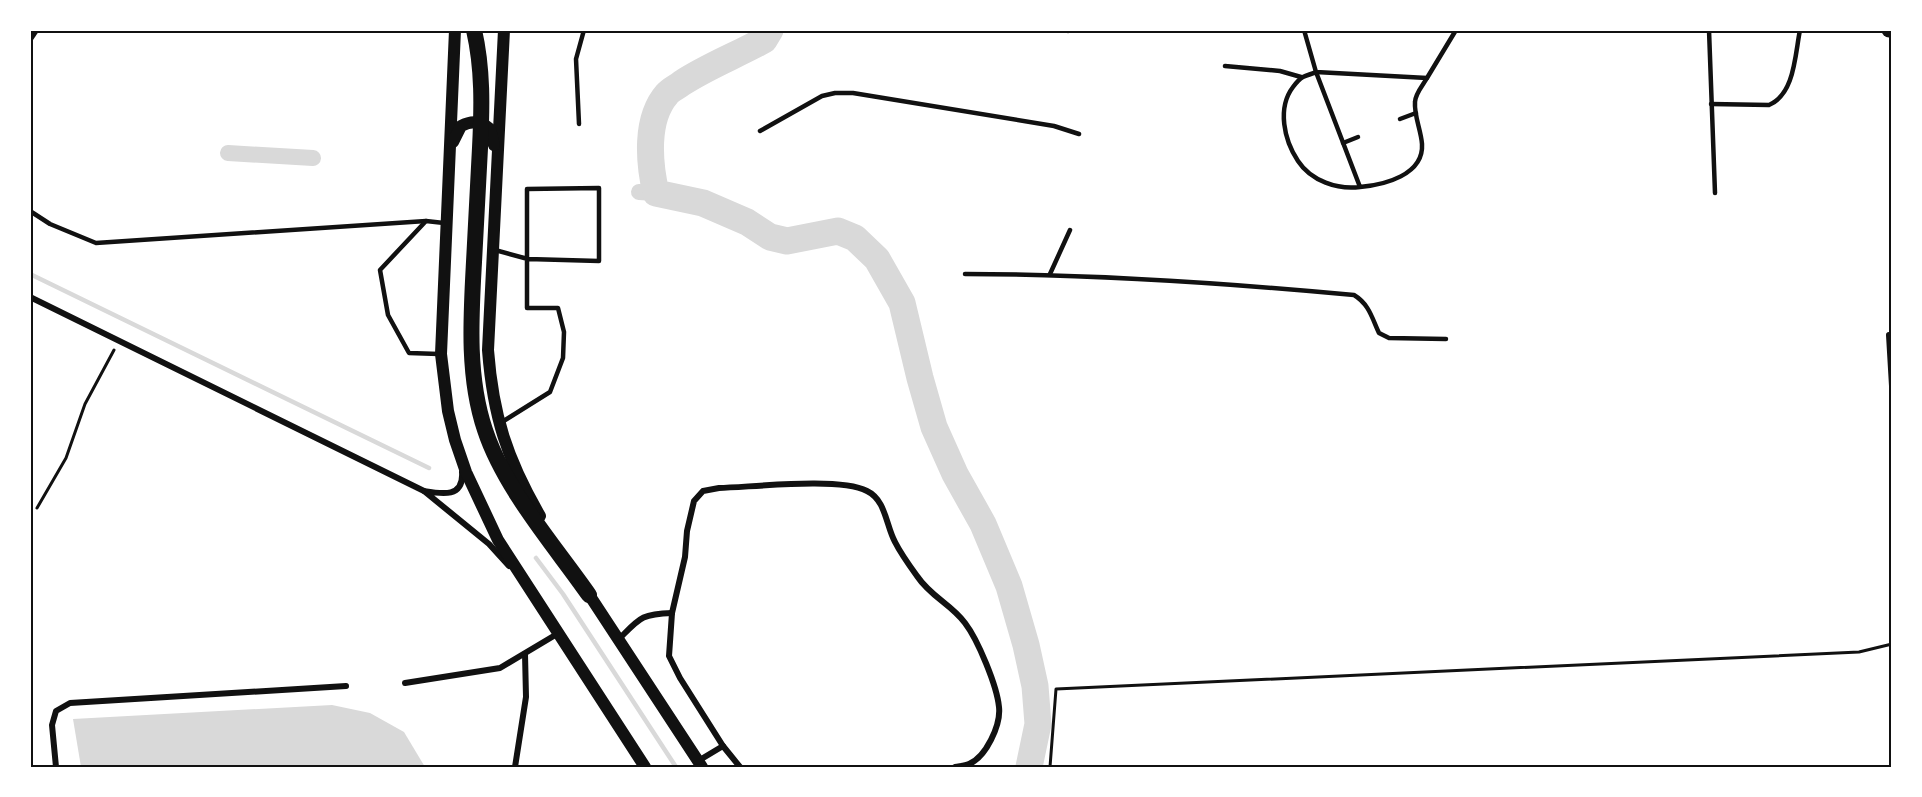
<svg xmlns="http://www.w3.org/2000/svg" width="1922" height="797" viewBox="0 0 1922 797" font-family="Helvetica,sans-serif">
  <rect width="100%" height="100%" fill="#fff"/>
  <polygon fill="#d9d9d9" points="332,705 370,713 404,732 425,767 81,767 73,719"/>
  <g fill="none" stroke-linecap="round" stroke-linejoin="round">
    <g stroke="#d9d9d9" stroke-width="4.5">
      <polyline points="30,274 429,468"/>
      <polyline points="536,558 563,594 676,767"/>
    </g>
    <g stroke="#d9d9d9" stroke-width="16">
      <polyline points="228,153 313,158"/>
      <polyline points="639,192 656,193"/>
    </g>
    <path stroke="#d9d9d9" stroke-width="27" d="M770 30 764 40C737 55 708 66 682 83 677 87 670 90 667 94 645 119 649 163 656 193L703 203 747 222 770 237 787 241 838 231 855 238 877 259 902 303 920 378 934 427 955 474 983 524 1009 586 1026 645 1035 686 1038 724 1029 767"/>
    <g stroke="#111" stroke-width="3">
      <polyline points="37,508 66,458 85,404 114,350"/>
      <polyline points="1050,767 1056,689 1859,652 1892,644"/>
    </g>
    <g stroke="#111" stroke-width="4.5">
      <polyline points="1068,30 1068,31"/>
      <polyline points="1304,30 1316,72 1427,78 1456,30"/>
      <polyline points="1709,30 1715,193"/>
      <polyline points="1225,66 1280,71 1301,77"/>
      <path d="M1711 104 1769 105C1795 94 1795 54 1800 30"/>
      <polyline points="1400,119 1416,113"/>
      <polyline points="579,124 576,59 584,30"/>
      <polyline points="760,131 822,96 835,93 853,93 1054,126 1079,134"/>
      <polyline points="1343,143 1358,137"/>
      <path d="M1360 187C1338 190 1311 181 1298 161 1284 140 1277 108 1293 87 1296 83 1299 79 1303 77 1307 75 1312 74 1316 72L1360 187C1384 185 1424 175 1422 144 1421 130 1414 116 1415 102 1415 94 1423 85 1427 78"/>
      <polyline points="30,211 50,224 96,243 426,221"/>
      <polyline points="495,250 528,259 599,261 599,188 527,189 527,308 558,308 564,332 563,358 550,392 502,422"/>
      <path d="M965 274C1095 274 1225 283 1354 295 1369 304 1372 318 1379 333L1389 338 1446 339"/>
      <polyline points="1050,274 1070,230"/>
      <polyline points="439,354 409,353 388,315 380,270 426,221 444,223"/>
    </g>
    <g stroke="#111" stroke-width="6">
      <polyline points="30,39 36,30"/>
      <polyline points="30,297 424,491"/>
      <polyline points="1889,335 1892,386"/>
      <path d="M462 472C464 498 442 494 424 491L489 544 509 566"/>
      <path d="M619 639C640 618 641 614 672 613"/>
      <polyline points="405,683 500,668 557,634"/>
      <path d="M723 746 680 678 669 656 672 613 685 557 687 531 694 501 703 491 719 488C754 487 839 477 867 491 886 500 886 526 895 542 901 554 909 565 917 576 931 597 951 604 965 623 978 640 997 686 999 707 1001 725 986 757 969 764 965 766 960 766 955 767"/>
      <polyline points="698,761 723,746 740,767"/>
      <polyline points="56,767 52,725 56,711 70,703 346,686"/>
      <polyline points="515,767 526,697 525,654"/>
    </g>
    <g stroke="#111" stroke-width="12">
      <polyline points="455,30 441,354 448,411 455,440 466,472 498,540 645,767"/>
      <path d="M504 30 488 350C493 416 507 459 540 516"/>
      <path d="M453 142 461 126C472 120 481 121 490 129L494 145"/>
      <polyline points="586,590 702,767"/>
    </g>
    <polyline stroke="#111" stroke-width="15" points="1889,30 1892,30"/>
    <path stroke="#111" stroke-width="16" d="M474 30C483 69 482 108 480 148 478 186 476 224 474 262 471 317 467 377 485 430 504 488 554 545 589 595"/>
  </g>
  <rect width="1922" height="797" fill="none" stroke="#ffffff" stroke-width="63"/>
  <rect x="32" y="32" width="1858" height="734" fill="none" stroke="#111" stroke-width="2"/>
</svg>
